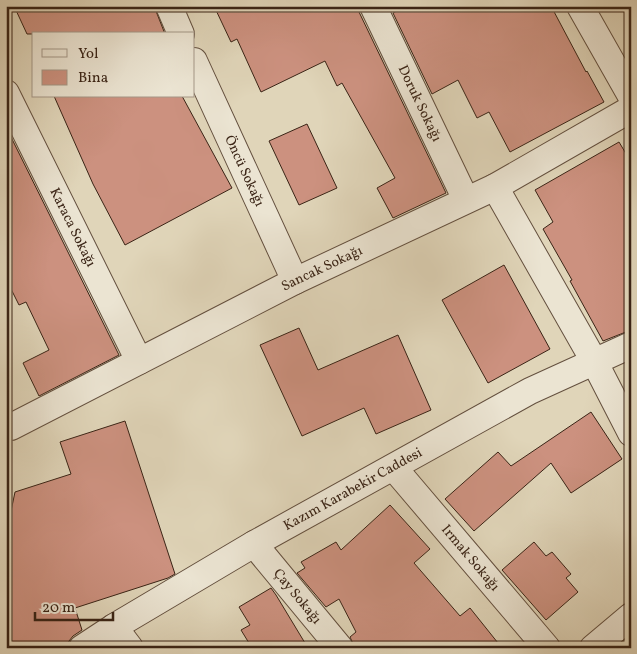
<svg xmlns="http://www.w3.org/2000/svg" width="637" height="654" viewBox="0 0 637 654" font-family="Vollkorn,serif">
  <rect width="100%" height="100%" fill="#e0d5b9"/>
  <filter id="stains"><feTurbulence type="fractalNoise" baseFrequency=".004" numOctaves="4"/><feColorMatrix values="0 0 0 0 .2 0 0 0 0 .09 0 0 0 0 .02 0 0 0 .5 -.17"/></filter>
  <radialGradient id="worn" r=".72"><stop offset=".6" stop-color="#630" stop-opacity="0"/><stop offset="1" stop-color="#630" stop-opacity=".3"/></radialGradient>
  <g fill="#cc917f" stroke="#3a2416">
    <polygon points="14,6 154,6 165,34 27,34"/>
    <polygon points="214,6 358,6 359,12 446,193 393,218 377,188 395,178 342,83 337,86 325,61 261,92 237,39 231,42"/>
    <polygon points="406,6 551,6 586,72 587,71 604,102 510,152 489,112 477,118 458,80 432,94 393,13"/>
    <polygon points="54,96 182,96 232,188 125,245 93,184"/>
    <polygon points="307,124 337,188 299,205 269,141"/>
    <polygon points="6,127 119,355 39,396 23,363 49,350 26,302 19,305 6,279"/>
    <polygon points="619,142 631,162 631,330 603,341 570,281 572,280 543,229 553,222 535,190"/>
    <polygon points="504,265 550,349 488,383 442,300"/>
    <polygon points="299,328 318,370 398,335 431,410 376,434 364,408 302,436 260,345"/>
    <polygon points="591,412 622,459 571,493 551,463 474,531 445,499 498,452 511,466"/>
    <polygon points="125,421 175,574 168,578 75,608 82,630 73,636 69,641 68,646 64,648 6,648 6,535 15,492 71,474 60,442"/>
    <polygon points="390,505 430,549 414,563 460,616 470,608 502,648 355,648 350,637 356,632 339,599 326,607 297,573 305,568 301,562 336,542 341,550"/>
    <polygon points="534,542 546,556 552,552 571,574 566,578 578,592 546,620 502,570"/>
    <polygon points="271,588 276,595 308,648 252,648 241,630 250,625 239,607"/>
  </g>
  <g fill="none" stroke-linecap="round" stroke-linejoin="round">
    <g stroke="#64503f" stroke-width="28">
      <g id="street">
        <polyline points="169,6 181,34"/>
        <path id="s1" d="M373 6 466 200"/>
        <polyline points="580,6 631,96"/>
        <path id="s2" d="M194 61 295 281"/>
        <path id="s3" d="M6 93 139 361"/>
        <polyline points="495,187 594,361 631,433"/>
        <path id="s4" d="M11 427 295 281 495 187 631 109"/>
        <path id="s5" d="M394 468 547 648"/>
        <path id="s6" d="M254 544 340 648"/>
        <polyline points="114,627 130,648"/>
        <path id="s7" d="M82 648 114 627 254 544 530 391 631 345"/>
        <polyline points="593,648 631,616"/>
      </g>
    </g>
    <use href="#street" stroke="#ebe4d2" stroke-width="26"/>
  </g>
  <g text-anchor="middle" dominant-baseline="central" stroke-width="4.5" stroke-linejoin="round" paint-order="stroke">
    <g font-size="14" fill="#3a2416" stroke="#ebe4d2">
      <text stroke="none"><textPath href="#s1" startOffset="108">Doruk Sokağı</textPath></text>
      <text stroke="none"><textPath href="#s2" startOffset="121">Öncü Sokağı</textPath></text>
      <text stroke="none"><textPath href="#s3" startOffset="150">Karaca Sokağı</textPath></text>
      <text stroke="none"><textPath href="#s4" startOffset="349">Sancak Sokağı</textPath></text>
      <text stroke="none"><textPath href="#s7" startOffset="314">Kazım Karabekir Caddesi</textPath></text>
      <text stroke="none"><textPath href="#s5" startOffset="118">Irmak Sokağı</textPath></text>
      <text stroke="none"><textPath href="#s6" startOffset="68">Çay Sokağı</textPath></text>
    </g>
  </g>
  <rect width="637" height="654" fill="none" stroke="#e0d5b9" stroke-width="25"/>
  <rect x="8" y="8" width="622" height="639" fill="none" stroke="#3a2416" stroke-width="2.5"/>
  <rect x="12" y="12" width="612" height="629" fill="none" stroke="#3a2416"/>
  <rect x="32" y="32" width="162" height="65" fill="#ebe4d2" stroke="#a49787"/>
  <rect x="42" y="49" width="25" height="8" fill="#ebe4d2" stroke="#a49787"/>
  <text x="78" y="58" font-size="15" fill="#3a2416">Yol</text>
  <rect x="42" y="70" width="25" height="15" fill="#cc917f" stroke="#a49787"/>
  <text x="78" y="82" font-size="15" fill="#3a2416">Bina</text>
  <path d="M35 612v8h78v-8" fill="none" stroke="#3a2416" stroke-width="2.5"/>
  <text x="42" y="612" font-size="15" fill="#3a2416" stroke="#ebe4d2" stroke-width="4" paint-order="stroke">20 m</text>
  <rect width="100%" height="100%" filter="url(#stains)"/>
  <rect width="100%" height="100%" fill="url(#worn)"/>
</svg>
